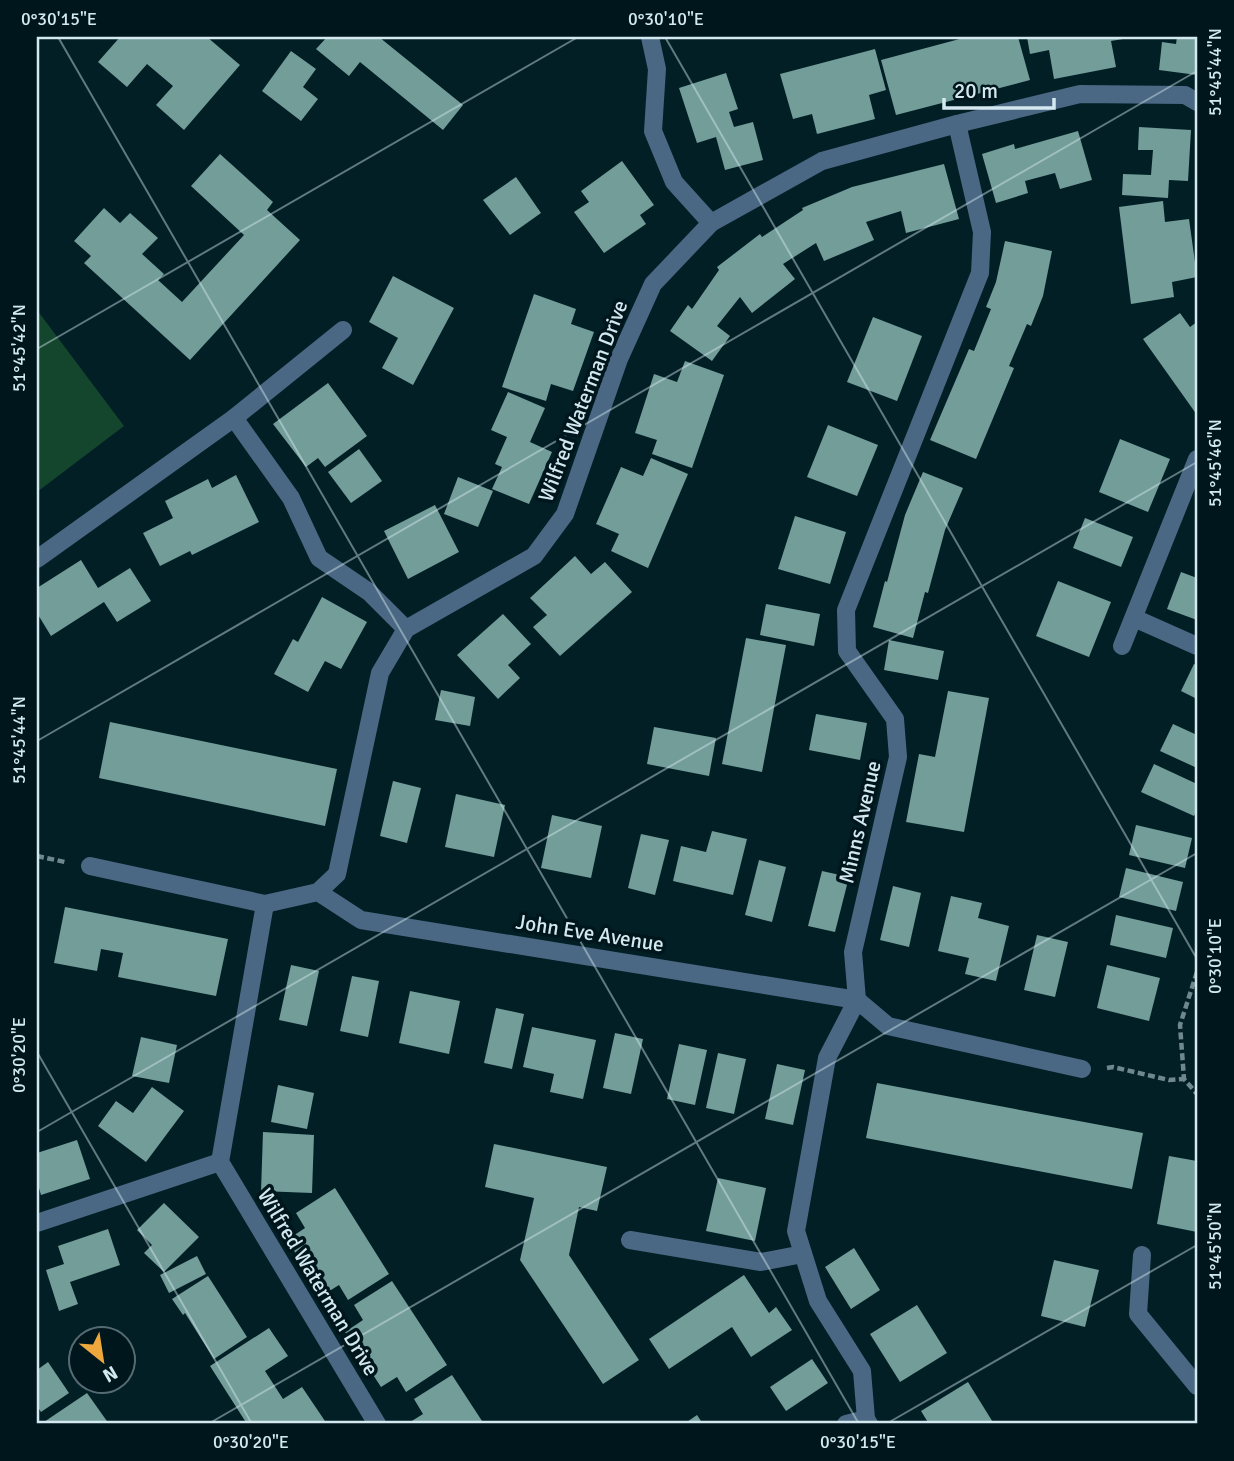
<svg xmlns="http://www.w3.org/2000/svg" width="1234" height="1461" viewBox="0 0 1234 1461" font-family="Signika,sans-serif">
  <rect width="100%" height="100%" fill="#021f26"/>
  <polygon fill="#14462e" points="37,310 124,426 37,492"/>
  <g fill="#739d99">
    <polygon points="120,37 207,37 240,65 184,130 156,105 173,86 147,64 127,87 98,62"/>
    <polygon points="327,37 379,37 463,105 443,130 360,62 349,76 316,49"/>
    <polygon points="967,37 1018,37 1030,80 896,115 881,60"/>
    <polygon points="1027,37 1129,37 1129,38 1111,41 1116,67 1054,79 1049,50 1030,54"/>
    <polygon points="1177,37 1197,37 1197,75 1159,70 1162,42 1176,44"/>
    <polygon points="875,49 886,90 869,95 875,119 817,134 812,114 793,119 780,74"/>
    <polygon points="291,51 316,69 303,87 318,99 301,121 262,91"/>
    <polygon points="726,73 738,109 729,112 734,127 753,122 763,160 725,170 716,137 697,143 679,88"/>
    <polygon points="1139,127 1191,130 1188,181 1169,180 1168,198 1122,195 1123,174 1151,175 1153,150 1138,150"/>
    <polygon points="1078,131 1092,180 1060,189 1055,173 1025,181 1028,193 996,203 982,154 1014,144 1015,149"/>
    <polygon points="220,154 273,202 267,210 300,240 190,360 84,263 91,256 74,241 104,208 120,223 130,213 158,238 142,254 164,274 158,280 182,302 244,235 191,186"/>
    <polygon points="622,161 654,205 640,215 646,224 604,253 574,212 589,202 581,191"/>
    <polygon points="944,164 959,219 906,233 901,211 866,222 874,240 824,261 816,243 783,264 795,279 752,313 740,297 717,326 730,336 712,361 670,331 688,305 692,309 719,270 717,267 760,234 762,237 803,210 802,208 852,187"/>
    <polygon points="516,177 541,213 510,235 483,200"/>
    <polygon points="1163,201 1165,222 1189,219 1197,277 1172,282 1174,297 1131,304 1119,207"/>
    <polygon points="1005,241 1052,251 1043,296 1031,326 1027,324 1009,366 1014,368 976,459 930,440 969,349 974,351 991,309 986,307 996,282"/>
    <polygon points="393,276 454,308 413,385 382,368 398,338 369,322"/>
    <polygon points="534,294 576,309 571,324 594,332 573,391 551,384 546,401 502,387"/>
    <polygon points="1180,313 1190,327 1197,322 1197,415 1143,339"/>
    <polygon points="873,317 922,336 897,401 847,382"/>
    <polygon points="685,361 724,375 692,468 652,454 657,440 635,433 654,374 677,382"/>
    <polygon points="328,383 367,436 325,467 318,458 306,467 273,424"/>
    <polygon points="508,392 545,408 530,442 552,452 529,504 492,489 502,467 495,464 507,437 491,430"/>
    <polygon points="828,425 878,445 857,496 807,477"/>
    <polygon points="1120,439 1170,459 1148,512 1099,492"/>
    <polygon points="359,449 382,481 351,503 328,472"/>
    <polygon points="651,458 688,474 648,568 611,551 619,534 596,524 621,467 643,476"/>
    <polygon points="923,472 963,488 945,530 928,593 925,592 913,638 873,627 885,581 887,582 905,515"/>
    <polygon points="236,475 259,522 192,555 190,551 160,566 143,533 173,518 165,501 208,479 212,488"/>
    <polygon points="458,477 493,491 478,527 444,514"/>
    <polygon points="435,505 459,552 408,579 384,531"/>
    <polygon points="795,516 846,532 830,584 778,569"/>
    <polygon points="1085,518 1133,537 1121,567 1073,548"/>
    <polygon points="575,556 591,574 605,562 632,592 560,656 533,627 547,615 530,598"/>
    <polygon points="81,560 98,588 130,568 151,601 117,622 104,602 51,636 37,613 37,588"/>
    <polygon points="1181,572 1197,578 1197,620 1167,609"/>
    <polygon points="1058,581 1111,602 1089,657 1036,636"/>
    <polygon points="322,597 367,622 341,669 325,661 308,692 274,674 293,639 298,642"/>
    <polygon points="766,604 820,614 814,646 760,635"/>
    <polygon points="503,614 531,644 508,665 520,678 498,699 457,655"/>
    <polygon points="746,638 786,645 762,772 722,764"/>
    <polygon points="889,640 944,651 938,680 884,670"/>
    <polygon points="1194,664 1197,665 1197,699 1181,691"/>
    <polygon points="441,690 475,697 470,726 435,720"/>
    <polygon points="948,691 989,698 964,832 906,822 919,754 935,757"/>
    <polygon points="816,714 867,723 860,760 809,750"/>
    <polygon points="110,722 337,769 325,826 99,778"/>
    <polygon points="1173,724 1197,735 1197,768 1160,751"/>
    <polygon points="654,727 716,738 709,776 647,764"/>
    <polygon points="1154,764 1197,784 1197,810 1194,816 1141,792"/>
    <polygon points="393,781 421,788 407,843 380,836"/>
    <polygon points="456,794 505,805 494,857 445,847"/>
    <polygon points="552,815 602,826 591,878 541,868"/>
    <polygon points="1136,825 1192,838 1185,868 1129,855"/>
    <polygon points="712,831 747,839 733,895 673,881 681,846 706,852"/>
    <polygon points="641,834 669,840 655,895 628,888"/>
    <polygon points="759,860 786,867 772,922 745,915"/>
    <polygon points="1126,868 1183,882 1176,911 1119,897"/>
    <polygon points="822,871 849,877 835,932 808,926"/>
    <polygon points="893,886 921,893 909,947 880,940"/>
    <polygon points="951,896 982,903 978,918 1009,926 996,981 965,974 969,958 938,951"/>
    <polygon points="65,907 228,939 216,996 118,977 123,953 101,949 97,971 54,963"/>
    <polygon points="1116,915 1173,928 1166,958 1110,945"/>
    <polygon points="1037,935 1068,942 1055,997 1024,990"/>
    <polygon points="291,965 319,971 307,1026 279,1020"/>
    <polygon points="1107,965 1160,978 1149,1021 1097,1008"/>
    <polygon points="352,976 379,981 368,1037 340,1031"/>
    <polygon points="410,991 460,1001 449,1054 399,1043"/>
    <polygon points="496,1008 524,1014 512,1069 484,1063"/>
    <polygon points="532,1027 596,1040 583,1099 550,1092 554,1074 523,1067"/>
    <polygon points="615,1033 643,1039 631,1094 603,1088"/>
    <polygon points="141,1037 177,1045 169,1083 132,1076"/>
    <polygon points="679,1044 707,1050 695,1105 667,1099"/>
    <polygon points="718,1053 746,1059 734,1114 706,1108"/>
    <polygon points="777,1064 805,1070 793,1125 765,1119"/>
    <polygon points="877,1083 1143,1133 1132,1189 866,1138"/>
    <polygon points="278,1085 314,1093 307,1129 271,1122"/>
    <polygon points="152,1087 184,1111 146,1162 98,1126 116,1101 133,1113"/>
    <polygon points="263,1132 314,1135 312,1193 261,1191"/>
    <polygon points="77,1140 90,1179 41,1195 37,1181 37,1153"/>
    <polygon points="494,1144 607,1167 597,1211 579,1207 569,1255 639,1360 603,1384 520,1260 534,1198 485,1187"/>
    <polygon points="1169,1156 1197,1161 1197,1232 1157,1224"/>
    <polygon points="718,1178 766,1188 755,1241 706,1231"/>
    <polygon points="335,1188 389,1274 348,1300 339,1285 323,1295 287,1240 305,1228 296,1213"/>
    <polygon points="164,1203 199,1237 164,1272 144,1253 152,1245 137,1230"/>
    <polygon points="108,1229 120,1265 70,1282 78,1304 59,1311 46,1270 64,1264 58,1246"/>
    <polygon points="854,1248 880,1290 851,1309 825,1267"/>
    <polygon points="197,1256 206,1274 169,1293 160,1275"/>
    <polygon points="1054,1260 1099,1270 1085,1327 1041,1316"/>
    <polygon points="744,1275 769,1313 776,1307 792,1330 751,1357 732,1327 669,1369 649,1339"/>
    <polygon points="208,1276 247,1337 214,1359 185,1313 183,1315 172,1299"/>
    <polygon points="392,1281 447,1365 406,1392 397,1377 381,1387 345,1332 363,1320 354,1305"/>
    <polygon points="917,1305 947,1353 900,1382 870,1334"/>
    <polygon points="269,1328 288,1356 265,1371 283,1399 302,1387 327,1424 247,1424 210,1366"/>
    <polygon points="812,1359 828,1383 786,1411 770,1387"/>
    <polygon points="48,1362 69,1393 41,1412 37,1406 37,1370"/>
    <polygon points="452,1375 484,1424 407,1424 423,1414 414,1399"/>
    <polygon points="968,1382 994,1424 929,1424 921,1411"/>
    <polygon points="87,1393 109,1424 41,1424"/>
    <polygon points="697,1415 703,1424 684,1424"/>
  </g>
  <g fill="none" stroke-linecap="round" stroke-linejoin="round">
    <g stroke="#6f888e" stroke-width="4.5" stroke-dasharray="7 3.5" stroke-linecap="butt">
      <polyline points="37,856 65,862"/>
      <polyline points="1197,972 1180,1025 1184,1079 1197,1094"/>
      <polyline points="1107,1068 1113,1067 1169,1080 1184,1079"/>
    </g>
    <g stroke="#4a6883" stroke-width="18">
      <polyline points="630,1240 761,1262 803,1254"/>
      <polyline points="1142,1255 1138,1314 1197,1386"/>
    </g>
    <g stroke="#4a6883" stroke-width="18">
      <polyline points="650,37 657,69 653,131 674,182 711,223"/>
      <polyline points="234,418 291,498 319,558 369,592 406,629"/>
      <polyline points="37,559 234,418 343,330"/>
      <polyline points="1134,618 1197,646"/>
      <polyline points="1122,646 1197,459"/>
      <polyline points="90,866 265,904 318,892 361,920 857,1000 888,1026 1082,1069"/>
      <polyline points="318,892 337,874 380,673 406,629 534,556 565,514 619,359 653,284 711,223 822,161 957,124 1080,94 1185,95 1197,102"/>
      <polyline points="265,904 220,1162 377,1424"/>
      <polyline points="37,1223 220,1162"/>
      <polyline points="846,1424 866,1419"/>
      <polyline points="869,1424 866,1419 862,1371 818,1301 796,1231 827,1058 857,1000 853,952 898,757 895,719 847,651 846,610 980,273 982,232 957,124"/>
    </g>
  </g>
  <path fill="none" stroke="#d4e9ef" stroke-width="2" stroke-opacity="0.45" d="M58 37 859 1424M665 37 1197 959M37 349 578 37M37 741 1197 71M37 1052 252 1424M37 1132 1197 462M208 1424 1197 853M886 1424 1197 1245"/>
  <g text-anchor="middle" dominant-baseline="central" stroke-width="7" stroke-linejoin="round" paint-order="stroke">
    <g font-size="21" fill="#d4e9ef" stroke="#00161d">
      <text transform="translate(583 401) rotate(-69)">Wilfred Waterman Drive</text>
      <text transform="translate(860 822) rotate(-77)">Minns Avenue</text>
      <text transform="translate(590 933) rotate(9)">John Eve Avenue</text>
      <text transform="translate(318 1282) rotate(59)">Wilfred Waterman Drive</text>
    </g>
  </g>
  <rect width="1234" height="1461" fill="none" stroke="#00161d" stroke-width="77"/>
  <g transform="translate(102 1360) rotate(150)"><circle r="33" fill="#00161d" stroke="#556a71" stroke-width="2"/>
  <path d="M0-5L12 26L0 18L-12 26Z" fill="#eea73c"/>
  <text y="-10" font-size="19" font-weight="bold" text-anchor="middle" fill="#d4e9ef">N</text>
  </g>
  <path d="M944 98v10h110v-10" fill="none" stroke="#d4e9ef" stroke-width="3.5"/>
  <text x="954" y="98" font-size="21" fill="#d4e9ef" stroke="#00161d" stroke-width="5" paint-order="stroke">20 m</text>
  <rect x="38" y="38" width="1158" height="1384" fill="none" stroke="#d4e9ef" stroke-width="2.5"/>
  <g font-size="18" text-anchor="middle" fill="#d4e9ef">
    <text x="59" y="25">0°30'15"E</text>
    <text x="666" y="25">0°30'10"E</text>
    <text transform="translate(1215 72) rotate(-90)" y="6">51°45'44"N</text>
    <text transform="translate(19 348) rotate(-90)" y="6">51°45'42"N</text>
    <text transform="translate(1215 463) rotate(-90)" y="6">51°45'46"N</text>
    <text transform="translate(19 740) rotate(-90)" y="6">51°45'44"N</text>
    <text transform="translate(1215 956) rotate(-90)" y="6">0°30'10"E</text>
    <text transform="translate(19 1055) rotate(-90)" y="6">0°30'20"E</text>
    <text transform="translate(1215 1246) rotate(-90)" y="6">51°45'50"N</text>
    <text x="251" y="1448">0°30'20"E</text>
    <text x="858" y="1448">0°30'15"E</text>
  </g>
</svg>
